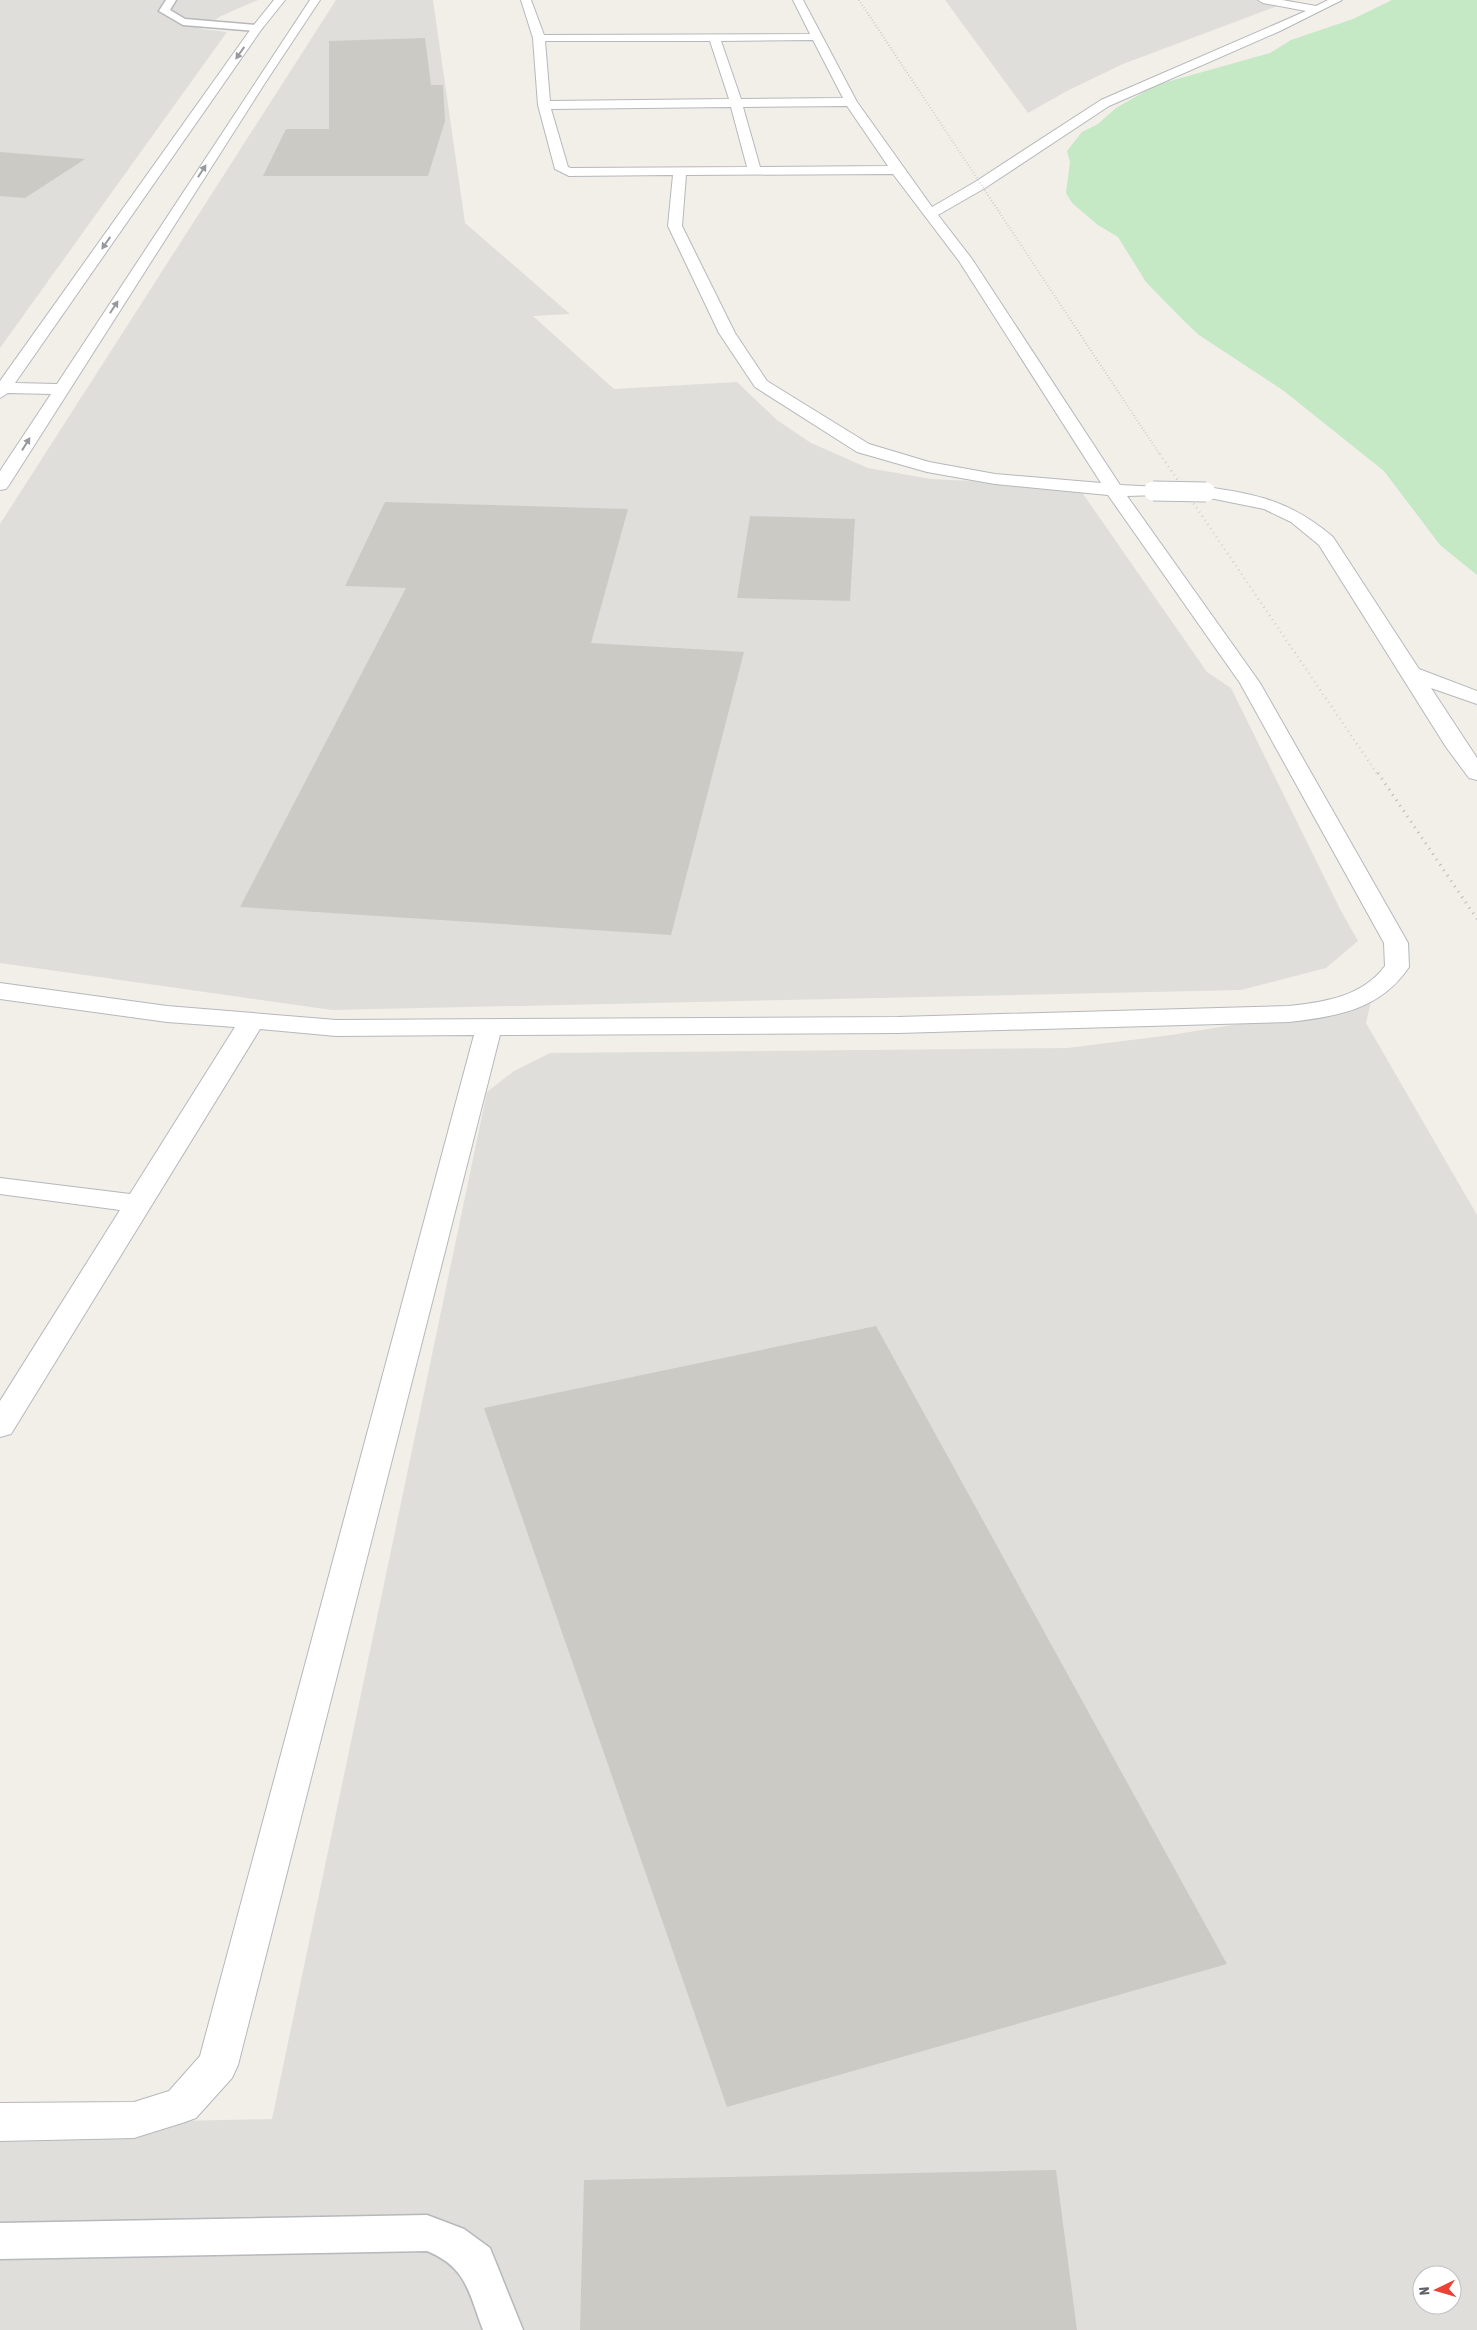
<svg xmlns="http://www.w3.org/2000/svg" width="1477" height="2330" viewBox="0 0 1477 2330" font-family="'Asap Condensed',sans-serif">
  <rect width="100%" height="100%" fill="#f1efe8"/>
  <g fill="#e0deda" fill-rule="evenodd">
    <polygon points="0,0 258,0 221,16 201,29 227,32 0,348"/>
    <polygon points="336,0 433,0 465,223 570,314 533,316 614,389 737,382 777,420 811,443 868,468 931,479 1055,485 1081,491 1207,672 1231,688 1340,909 1358,941 1326,968 1241,990 332,1010 0,963 0,524"/>
    <polygon points="945,0 1293,0 1123,64 1067,91 1028,113"/>
    <path d="M1372 997 1366 1023 1477 1215V2330H0V2125L272 2119 487 1092 514 1071 550 1053 1067 1048 1171 1035 1287 1016ZM1422 2275H1452V2305H1422Z"/>
  </g>
  <polygon fill="#c5e8c5" points="1392,0 1477,0 1477,575 1440,545 1384,471 1284,391 1199,335 1184,321 1146,282 1118,237 1098,225 1072,203 1066,193 1070,162 1067,151 1082,132 1098,124 1116,108 1156,85 1270,53 1291,40 1353,19"/>
  <g fill="#cccac5">
    <polygon points="425,38 431,85 443,85 445,121 428,176 263,176 286,129 329,129 329,41"/>
    <polygon points="0,152 85,159 25,198 0,196"/>
    <polygon points="385,502 628,509 591,643 744,652 671,935 240,907 406,588 345,586"/>
    <polygon points="750,516 855,519 850,601 737,598"/>
    <polygon points="876,1326 1227,1964 727,2107 484,1408"/>
    <polygon points="1056,2170 1077,2330 580,2330 584,2180"/>
  </g>
  <g fill="none" stroke-linecap="round" stroke-linejoin="round">
    <g stroke="#b5b8bc" stroke-width="3">
      <g id="service">
        <polygon points="166,0 176,0 170,10 185,19 257,25 262,28 257,31 183,25 159,11"/>
        <path d="M427 2215 464 2229 490 2248 523 2330H483C469 2294 467 2267 427 2251L0 2259V2223Z"/>
      </g>
    </g>
    <g stroke="#b5b8bc" stroke-width="2">
      <g id="minor">
        <polygon points="274,0 285,0 261,30 15,383 57,384 310,0 320,0 265,83 9,485 6,489 0,490 0,471 51,394 8,393 0,398 0,381 253,26"/>
        <path d="M521 0H531L544 35 810 34 793 0H803L857 102 932 207 975 182 1101 100 1306 11 1263 3 1258 0H1282L1316 6 1328 0H1342L1280 31 1109 106 985 188 938 215 972 259 1120 485 1159 487 1162 491 1159 495 1127 496 1260 683 1408 943 1409 967C1380 1010 1338 1016 1289 1022L898 1033 500 1035 238 2065 232 2078 196 2118 182 2123 134 2138 0 2141V2103L134 2102 169 2091 200 2056 474 1035 336 1036 260 1029 11 1434 0 1437V1401L120 1210 0 1194V1178L130 1194 235 1027 167 1022 0 999V983L167 1006 336 1020 898 1017 1289 1006C1324 1002 1362 997 1385 966L1384 943 1240 683 1108 495 995 484 927 472 857 452 755 387 719 333 668 226 673 175 569 176 555 169 538 105 533 38ZM813 40 843 98 741 99 721 41ZM545 41H710L729 99 550 101ZM847 106 888 166 760 167 743 107ZM731 107 747 167 571 168 568 167 551 109ZM893 174 959 261 1101 483 995 474 929 462 869 444 767 381 735 333 682 226 686 175Z"/>
        <path d="M1206 487C1258 494 1292 502 1333 537L1419 669 1477 691V704L1431 688 1477 758V780L1469 778 1446 747 1319 545 1291 522 1264 509 1200 496 1197 492 1200 488Z"/>
      </g>
    </g>
    <use href="#service" fill="#fff" fill-rule="evenodd"/>
    <use href="#minor" fill="#fff" fill-rule="evenodd"/>
    <polyline stroke="#b6b7b8" stroke-width="2" stroke-dasharray="0.5 2.5" stroke-linecap="butt" points="859,0 1160,455"/>
    <polyline stroke="#b6b7b8" stroke-width="2.5" stroke-dasharray="0.5 4.5" stroke-linecap="butt" points="1160,454 1378,775"/>
    <polyline stroke="#b6b7b8" stroke-width="3" stroke-dasharray="1 5.5" stroke-linecap="butt" points="1378,773 1477,919"/>
    <g stroke="#b5b8bc" stroke-width="21" stroke-linecap="butt">
      <polyline id="minor-bridge" points="1153,491 1206,492"/>
    </g>
    <use href="#minor-bridge" stroke="#fff" stroke-width="19"/>
  </g>
  <defs><path id="oneway-solid" d="M-6-.8H1V-3.2L6.5 0L1 3.2V.8H-6Z" transform="scale(1.25)"/></defs>
  <g fill="#979a9d">
    <use href="#oneway-solid" transform="translate(240 53) rotate(125)"/>
    <use href="#oneway-solid" transform="translate(202 171) rotate(-57)"/>
    <use href="#oneway-solid" transform="translate(106 243) rotate(125)"/>
    <use href="#oneway-solid" transform="translate(114 307) rotate(-57)"/>
    <use href="#oneway-solid" transform="translate(26 444) rotate(-58)"/>
  </g>
  <g transform="translate(1437 2290) rotate(265)"><circle r="24" fill="#ffffff" stroke="#bfc1c3"/>
  <path d="M0-4L9 19L0 12L-9 19Z" fill="#ea4335"/>
  <text y="-8" font-size="14" font-weight="bold" text-anchor="middle" fill="#5f6368">N</text>
  </g>
</svg>
